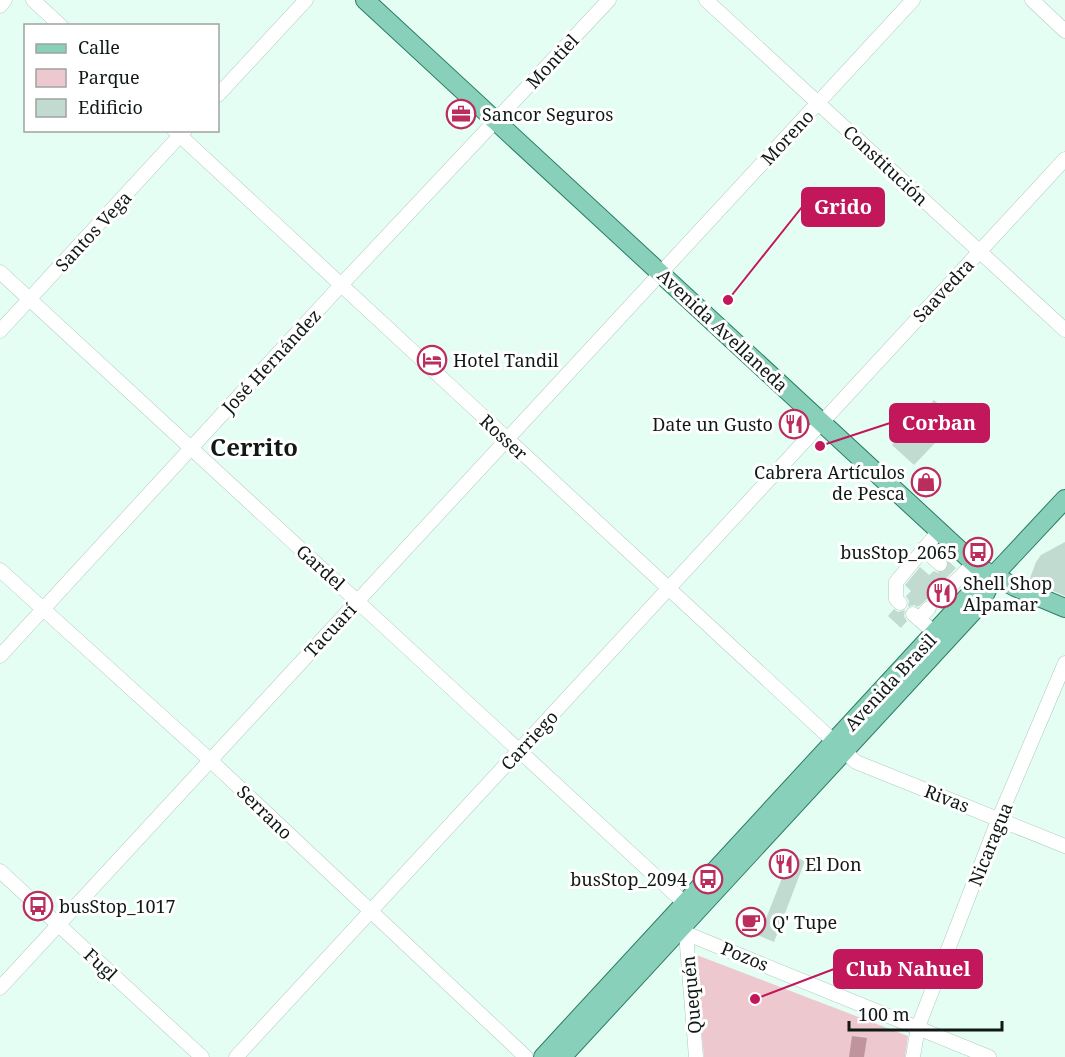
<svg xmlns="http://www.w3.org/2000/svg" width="1065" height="1057" viewBox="0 0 1065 1057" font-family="'Noto Serif',serif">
  <rect width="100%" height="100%" fill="#e4fef3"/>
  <polygon fill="#edc9cf" points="694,954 908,1036 905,1057 704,1057"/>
  <polygon fill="#c0949c" points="852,1036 867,1038 864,1057 849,1057"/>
  <g fill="#c2dbd1">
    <polygon points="934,400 956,421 914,465 892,445"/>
    <polygon points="1065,542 1065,596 1029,581 1036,562 1041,555"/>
    <polygon points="948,561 956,568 934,590 932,594 933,600 927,599 918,607 914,605 908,607 909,601 906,596 911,591 905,585 920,567 929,575 934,571 939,573 946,570"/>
    <polygon points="894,609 898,612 905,610 904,616 907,621 901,628 888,616"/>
    <polygon points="785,853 805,861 774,942 738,927 744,912 765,921 784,873 776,866 783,859"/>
  </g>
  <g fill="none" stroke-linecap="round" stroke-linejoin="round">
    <polyline stroke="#c4dcd2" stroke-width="14" stroke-dasharray="14 7" stroke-linecap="butt" points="940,564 952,575"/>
    <g stroke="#b0c9bf" stroke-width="15">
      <g id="minor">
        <polyline points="33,0 61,26"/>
        <polyline points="706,0 1065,330"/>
        <polyline points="1032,0 1065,31"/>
        <polyline points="0,6 5,0"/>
        <polyline points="218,95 306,0"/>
        <polyline points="174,130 856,762 1065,846"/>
        <polyline points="0,272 691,909"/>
        <polyline points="0,331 185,130"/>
        <polyline points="923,549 940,564"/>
        <polyline points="0,570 210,760 526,1057"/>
        <polyline points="941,596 974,563"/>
        <polyline points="900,603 896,599 896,582 939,531"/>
        <polyline points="913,614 935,633"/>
        <polyline points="919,619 929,608"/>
        <polyline points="0,656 341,285 609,0"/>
        <polyline points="0,871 202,1057"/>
        <polyline points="675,923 690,935 989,1057"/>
        <polyline points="686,933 696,1057"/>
        <polyline points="0,988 913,0"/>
        <polyline points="236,1057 1065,159"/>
        <polyline points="913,1057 918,1027 999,818 1065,663"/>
      </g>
    </g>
    <g stroke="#2c7b62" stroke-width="20">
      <g id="major">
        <polyline points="365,0 978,567 1015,587 1065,608"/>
        <polyline points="543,1057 971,593 994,575 1065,499"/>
        <polyline points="562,1057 981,603 992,579"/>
      </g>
    </g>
    <use href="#minor" stroke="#fff" stroke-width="14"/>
    <use href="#major" stroke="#89d0ba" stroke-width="18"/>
  </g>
  <defs>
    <g id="office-ring" transform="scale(1.5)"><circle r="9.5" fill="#fff" stroke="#bb2d5d" stroke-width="1.5"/><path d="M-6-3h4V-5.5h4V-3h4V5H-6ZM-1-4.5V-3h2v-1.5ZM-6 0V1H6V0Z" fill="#bb2d5d"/></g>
    <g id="hotel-ring" transform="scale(1.5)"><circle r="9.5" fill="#fff" stroke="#bb2d5d" stroke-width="1.5"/><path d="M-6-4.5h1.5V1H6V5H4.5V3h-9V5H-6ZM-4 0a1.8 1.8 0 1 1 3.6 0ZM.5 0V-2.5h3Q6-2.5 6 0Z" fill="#bb2d5d"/></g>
    <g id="restaurant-ring" transform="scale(1.5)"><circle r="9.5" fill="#fff" stroke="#bb2d5d" stroke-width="1.5"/><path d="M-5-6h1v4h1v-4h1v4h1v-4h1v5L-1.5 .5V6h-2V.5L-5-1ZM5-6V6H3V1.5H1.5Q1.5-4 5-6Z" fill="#bb2d5d"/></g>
    <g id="shop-ring" transform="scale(1.5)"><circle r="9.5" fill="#fff" stroke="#bb2d5d" stroke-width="1.5"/><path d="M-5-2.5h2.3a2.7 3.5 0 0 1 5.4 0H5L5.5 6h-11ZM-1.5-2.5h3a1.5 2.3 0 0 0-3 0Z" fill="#bb2d5d"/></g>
    <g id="bus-ring" transform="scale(1.5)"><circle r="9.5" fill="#fff" stroke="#bb2d5d" stroke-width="1.5"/><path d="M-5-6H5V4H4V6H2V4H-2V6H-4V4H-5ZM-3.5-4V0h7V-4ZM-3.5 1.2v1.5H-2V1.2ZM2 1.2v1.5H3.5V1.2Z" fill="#bb2d5d"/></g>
    <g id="cafe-ring" transform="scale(1.5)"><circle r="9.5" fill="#fff" stroke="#bb2d5d" stroke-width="1.5"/><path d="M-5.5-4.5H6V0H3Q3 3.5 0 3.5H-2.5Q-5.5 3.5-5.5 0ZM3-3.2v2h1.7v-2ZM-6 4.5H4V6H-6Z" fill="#bb2d5d"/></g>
  </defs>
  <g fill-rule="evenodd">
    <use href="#office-ring" x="461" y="114"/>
    <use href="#hotel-ring" x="432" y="360"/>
    <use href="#restaurant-ring" x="794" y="424"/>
    <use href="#shop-ring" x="926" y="482"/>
    <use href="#bus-ring" x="978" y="552"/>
    <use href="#restaurant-ring" x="942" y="593"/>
    <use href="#restaurant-ring" x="784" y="864"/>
    <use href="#bus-ring" x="708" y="879"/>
    <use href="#bus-ring" x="38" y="906"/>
    <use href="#cafe-ring" x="751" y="922"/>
  </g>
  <g text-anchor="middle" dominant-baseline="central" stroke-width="6" stroke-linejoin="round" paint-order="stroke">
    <g font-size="18" fill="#101915" stroke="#fff">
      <text transform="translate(552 61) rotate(-47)">Montiel</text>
      <text transform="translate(787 137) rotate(-47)">Moreno</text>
      <text transform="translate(886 165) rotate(43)">Constitución</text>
      <text transform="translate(93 231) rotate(-47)">Santos Vega</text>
      <text transform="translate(943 290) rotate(-47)">Saavedra</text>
      <text transform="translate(723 330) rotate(43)">Avenida Avellaneda</text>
      <text transform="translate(271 361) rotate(-47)">José Hernández</text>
      <text transform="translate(504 437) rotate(43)">Rosser</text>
      <text transform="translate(321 567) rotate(42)">Gardel</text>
      <text transform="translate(330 630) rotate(-47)">Tacuarí</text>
      <text transform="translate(890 682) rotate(-47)">Avenida Brasil</text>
      <text transform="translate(529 740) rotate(-47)">Carriego</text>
      <text transform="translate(947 798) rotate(21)">Rivas</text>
      <text transform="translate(265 812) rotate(44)">Serrano</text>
      <text transform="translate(990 844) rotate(-68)">Nicaragua</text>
      <text transform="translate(745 956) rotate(22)">Pozos</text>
      <text transform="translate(101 964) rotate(43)">Fugl</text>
      <text transform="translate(691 995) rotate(-95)">Quequén</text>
    </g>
    <g font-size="18" fill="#101915" stroke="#fff" text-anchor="start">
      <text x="482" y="114">Sancor Seguros</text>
      <text x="453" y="360">Hotel Tandil</text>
      <text x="773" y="424" text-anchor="end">Date un Gusto</text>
      <text x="905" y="472" text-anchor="end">Cabrera Artículos<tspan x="905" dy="21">de Pesca</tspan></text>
      <text x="957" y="552" text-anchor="end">busStop_2065</text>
      <text x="963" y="583">Shell Shop<tspan x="963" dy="21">Alpamar</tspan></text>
      <text x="805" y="864">El Don</text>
      <text x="687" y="879" text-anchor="end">busStop_2094</text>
      <text x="59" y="906">busStop_1017</text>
      <text x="772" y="922">Q' Tupe</text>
    </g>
    <g font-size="24" font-weight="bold" fill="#101915" stroke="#fff">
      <text x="254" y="446">Cerrito</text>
    </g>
  </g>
  <path fill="none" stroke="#c2185b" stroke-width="2" d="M728 300L802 207M820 446L890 423M755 999L834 969"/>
  <g fill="#c2185b" stroke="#fff" stroke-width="2">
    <circle cx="728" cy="300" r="6"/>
    <circle cx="820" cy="446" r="6"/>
    <circle cx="755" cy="999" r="6"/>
  </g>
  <g fill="#c2185b" stroke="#c2185b" stroke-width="2">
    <rect x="802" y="188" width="82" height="38" rx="6"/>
    <rect x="890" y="404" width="99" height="38" rx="6"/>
    <rect x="834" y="950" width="148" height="38" rx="6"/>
  </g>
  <g font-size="20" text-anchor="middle" font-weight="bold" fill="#fff">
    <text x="843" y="214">Grido</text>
    <text x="939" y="430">Corban</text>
    <text x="908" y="976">Club Nahuel</text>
  </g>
  <rect x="24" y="24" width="195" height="108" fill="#ffffff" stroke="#9fa3a1" stroke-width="1.5"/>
  <rect x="36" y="44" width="30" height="9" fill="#89d0ba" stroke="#9fa3a1" stroke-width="1.5"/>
  <text x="78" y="54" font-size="18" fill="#101915">Calle</text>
  <rect x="36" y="69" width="30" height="18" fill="#edc9cf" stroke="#9fa3a1" stroke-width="1.5"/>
  <text x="78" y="84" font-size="18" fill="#101915">Parque</text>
  <rect x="36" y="99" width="30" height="18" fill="#c2dbd1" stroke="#9fa3a1" stroke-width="1.5"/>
  <text x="78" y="114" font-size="18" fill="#101915">Edificio</text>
  <path d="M849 1021v9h153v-9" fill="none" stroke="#101915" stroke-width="3"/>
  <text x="858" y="1021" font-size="18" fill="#101915" stroke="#ffffff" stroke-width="4.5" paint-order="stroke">100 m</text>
</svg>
